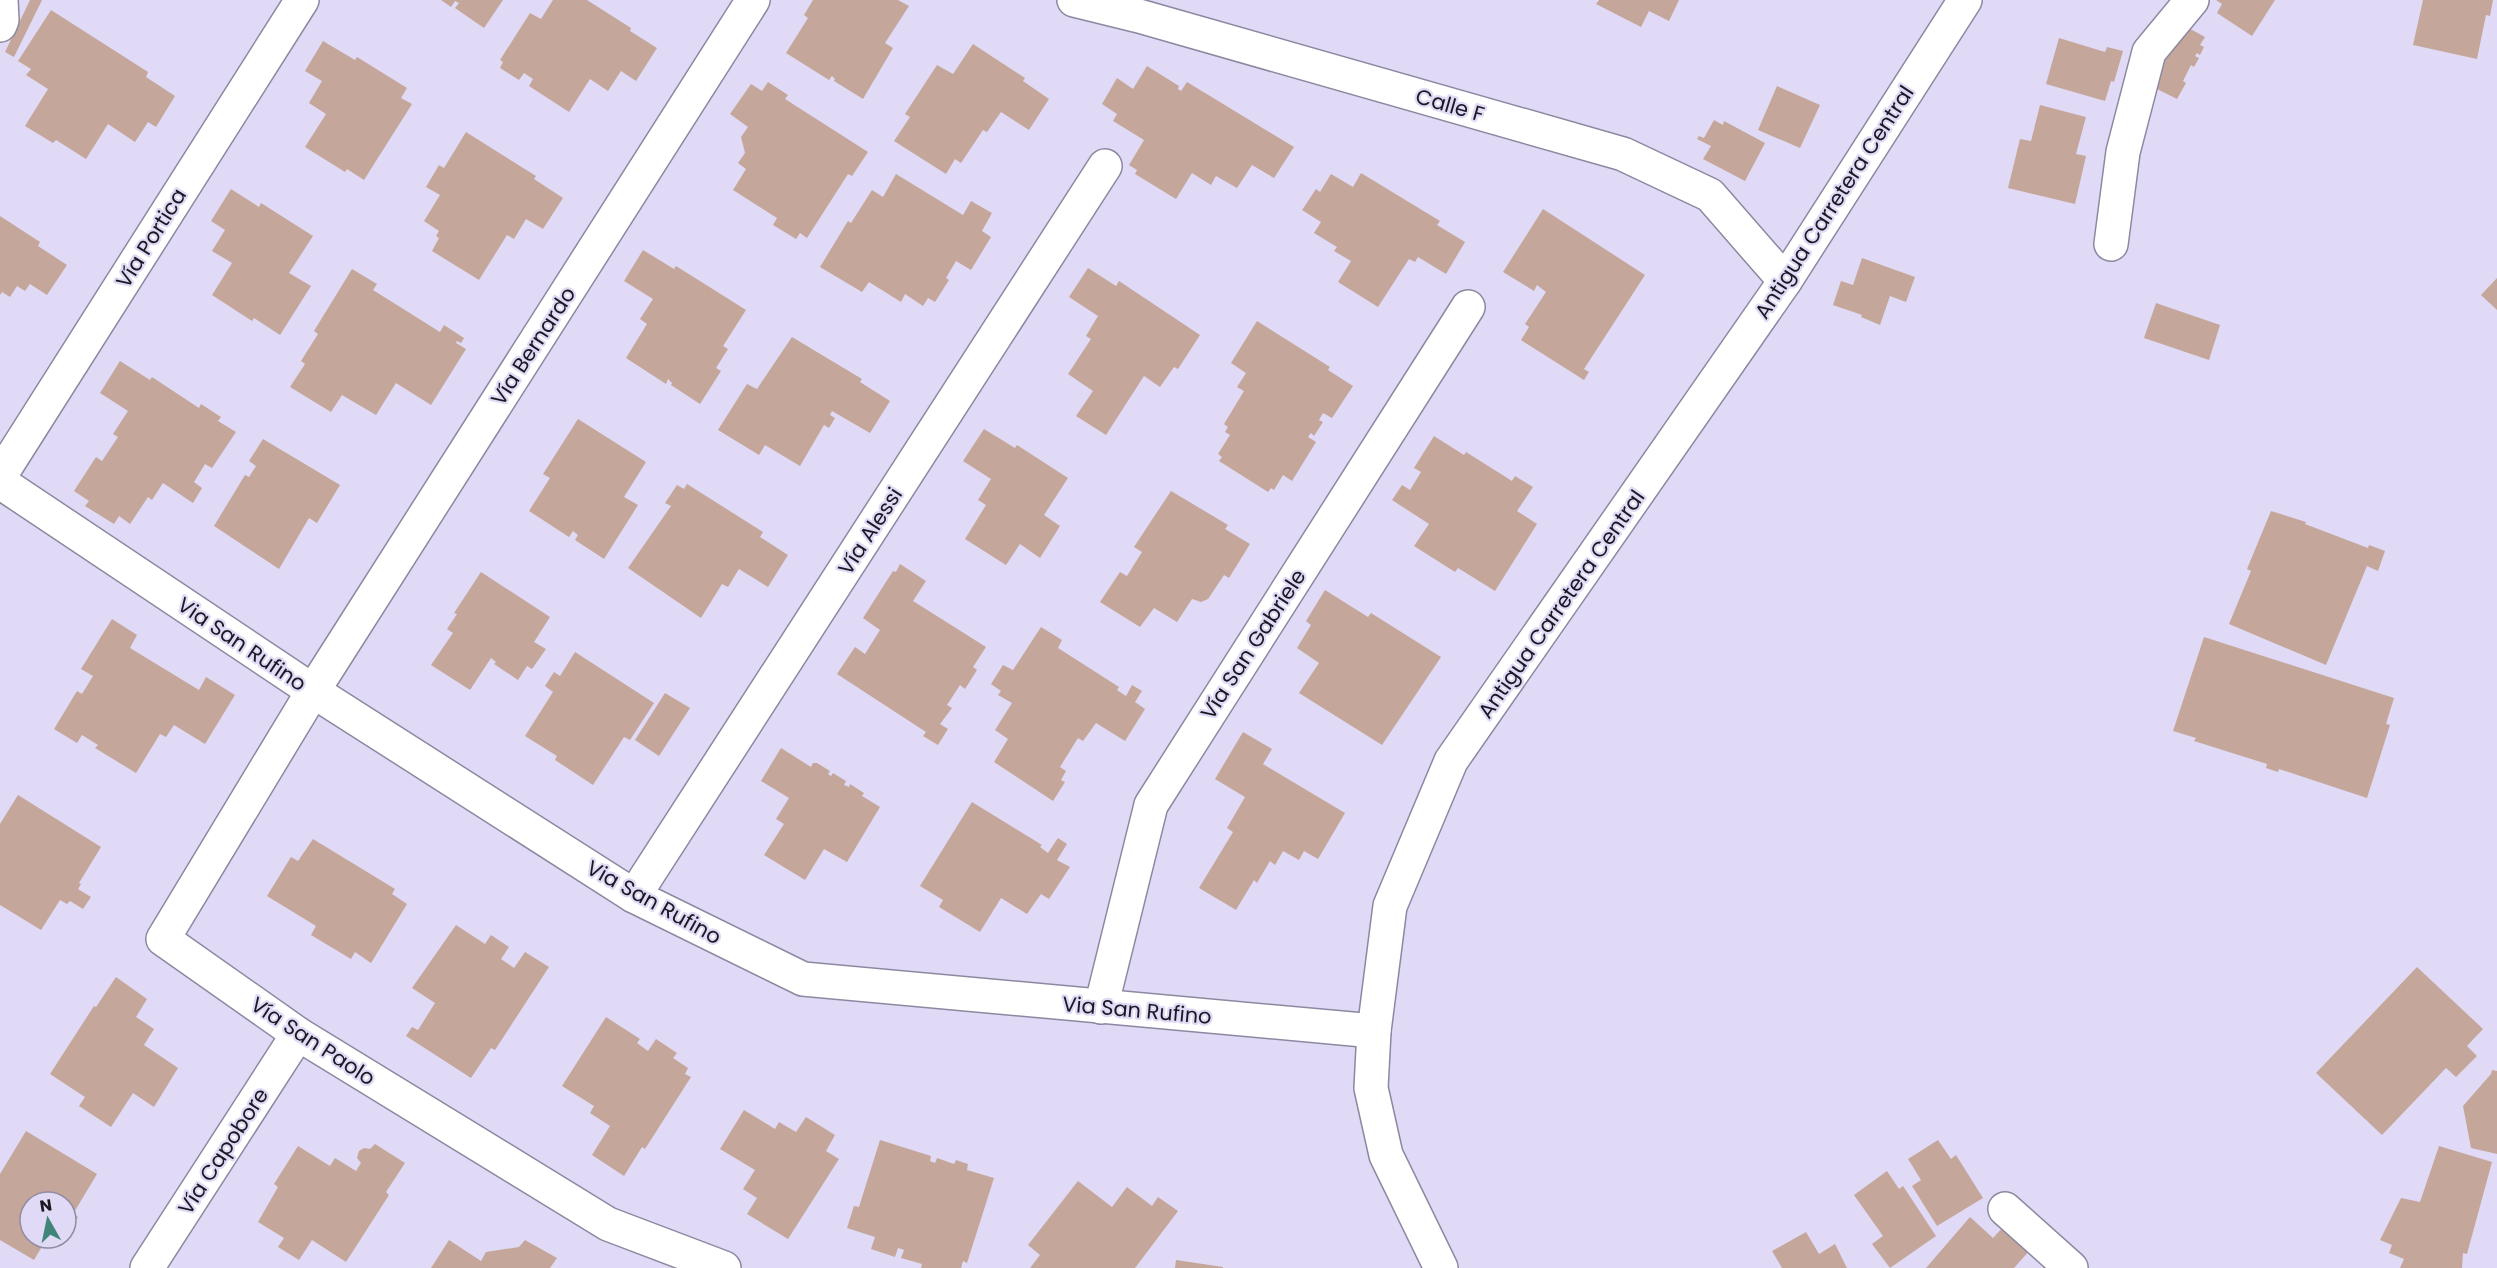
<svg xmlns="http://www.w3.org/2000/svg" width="2497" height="1268" viewBox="0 0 2497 1268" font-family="Poppins,sans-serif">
  <rect width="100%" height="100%" fill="#e0daf6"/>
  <g fill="#c4a79a">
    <polygon points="30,0 42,0 14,57 5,52"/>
    <polygon points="441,0 503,0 484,28 455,8 459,3 455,1 451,7"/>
    <polygon points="553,0 587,0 631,28 630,31 657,48 636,81 621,71 608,91 590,79 569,112 529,86 533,79 524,73 519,80 500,68 503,62 500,60 530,13 541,19"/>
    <polygon points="813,0 898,0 909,6 885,43 893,48 863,99 834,81 835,79 832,76 829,80 786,53 808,18 804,15"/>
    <polygon points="1599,0 1679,0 1669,21 1649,11 1641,27 1596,4"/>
    <polygon points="2216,0 2275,0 2252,36 2217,13 2222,4"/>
    <polygon points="2423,0 2493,0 2490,16 2486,15 2477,59 2413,45"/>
    <polygon points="51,10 148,72 146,77 175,96 156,127 148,122 135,142 108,124 86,159 56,140 53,143 25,126 48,89 26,75 31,69 18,61"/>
    <polygon points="2181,24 2205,37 2200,45 2204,47 2200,55 2197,53 2195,56 2199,58 2194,67 2191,65 2183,81 2186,83 2177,99 2149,85"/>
    <polygon points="2059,38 2105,52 2107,47 2123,51 2114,82 2111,81 2105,101 2046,84"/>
    <polygon points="323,41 355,60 357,57 407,88 401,98 412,104 364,180 347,169 345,172 305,147 326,114 309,103 322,81 305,71"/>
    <polygon points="973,44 1025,78 1023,81 1049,99 1029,130 1001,112 987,132 983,130 961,163 955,159 946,174 894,141 910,117 905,114 937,65 953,74"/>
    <polygon points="1147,66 1179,86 1178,89 1181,91 1187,82 1294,147 1274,178 1252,165 1237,188 1216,176 1211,185 1192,173 1176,199 1135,174 1137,170 1129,165 1144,140 1113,121 1117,114 1102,104 1117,78 1133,89"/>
    <polygon points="768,82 788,95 785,99 868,152 852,176 848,174 807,238 800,233 796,239 773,225 777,218 733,190 746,169 738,163 745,153 741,137 748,127 730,114 751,84 762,91"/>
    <polygon points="1777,86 1820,105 1800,148 1758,130"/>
    <polygon points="2040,105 2086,117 2076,154 2086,156 2075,204 2008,188 2020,139 2031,141"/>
    <polygon points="1714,120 1723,125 1724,121 1765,143 1745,181 1703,159 1711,146 1697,139 1699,136 1704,138"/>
    <polygon points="466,132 536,176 534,179 563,198 543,229 526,219 514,239 507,235 479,280 432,251 439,238 436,236 439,231 424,221 440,195 426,187 439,165 444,168"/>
    <polygon points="1361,173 1440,221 1437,225 1465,242 1446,274 1418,257 1415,262 1409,259 1378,307 1338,282 1351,261 1334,251 1337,247 1314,233 1321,222 1302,210 1316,189 1320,192 1331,174 1353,187"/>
    <polygon points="896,174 963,215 971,201 992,213 982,231 991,237 971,270 956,261 946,278 949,280 935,302 928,298 923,306 905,294 901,302 869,282 862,292 820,267 848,221 851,223 872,190 883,197"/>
    <polygon points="231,189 259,207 261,203 313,236 289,273 311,286 280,335 254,318 252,321 212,295 232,263 212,251 225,230 211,221"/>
    <polygon points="1543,209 1645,275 1584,369 1589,372 1584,380 1521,340 1529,327 1525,324 1546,292 1537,285 1534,291 1503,272"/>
    <polygon points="0,216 40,242 38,246 67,265 47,295 30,284 25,291 17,286 10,297 2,292 0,295"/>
    <polygon points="643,250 674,269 676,266 746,310 723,346 728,349 716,368 721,371 700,404 671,385 672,383 668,379 666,384 626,358 647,324 640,319 653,299 624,281"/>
    <polygon points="1862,258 1915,277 1906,302 1890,296 1880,325 1861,317 1862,315 1833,305 1841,281 1853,285"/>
    <polygon points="1088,268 1116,286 1119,281 1200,335 1178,369 1174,367 1160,387 1144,376 1106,435 1076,416 1093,391 1068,374 1091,339 1086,336 1098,316 1069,297"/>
    <polygon points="352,269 377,284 373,290 440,332 444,325 464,338 461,343 457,341 456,343 466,349 431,405 396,383 376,415 342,395 331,412 290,387 305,364 301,361 318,334 314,331"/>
    <polygon points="2497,278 2497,310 2481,295"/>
    <polygon points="2156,303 2220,325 2209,360 2144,338"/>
    <polygon points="1257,321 1330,367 1328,370 1353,386 1332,418 1323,413 1319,420 1323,422 1314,436 1311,433 1308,437 1316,442 1292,481 1283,475 1274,490 1271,488 1268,492 1219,461 1222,457 1218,454 1230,435 1225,432 1228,427 1224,424 1244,391 1237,387 1246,373 1231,363"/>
    <polygon points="792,337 862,379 860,382 890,401 870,433 832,411 830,415 835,418 829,428 824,425 800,466 765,445 759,455 718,430 747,384 757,389"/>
    <polygon points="120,361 150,380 152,377 199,408 201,404 221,417 218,421 236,432 212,468 205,464 194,482 202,488 193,503 163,483 152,500 148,497 130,524 119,516 114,524 85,506 89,501 74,491 96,457 102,461 118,437 113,434 128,411 100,393"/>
    <polygon points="578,419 646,462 624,497 638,505 604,559 575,540 578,535 573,531 569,537 529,511 550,478 543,474"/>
    <polygon points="984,429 1015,448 1017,445 1068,478 1044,515 1060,526 1040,558 1020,544 1006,565 965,539 986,505 978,500 991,479 963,461"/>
    <polygon points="1434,436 1464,455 1466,452 1512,481 1515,476 1533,487 1517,511 1537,524 1495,591 1458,568 1455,572 1414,546 1429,524 1392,500 1402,485 1410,490 1421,472 1414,468"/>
    <polygon points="263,439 340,485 317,523 309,518 279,569 214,526 245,475 249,477 256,466 249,461"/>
    <polygon points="687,484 763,532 760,537 788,555 768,587 739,569 728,587 722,584 701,618 628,568 671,506 665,503 677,485 684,489"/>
    <polygon points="1171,491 1228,525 1225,529 1250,544 1229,578 1224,575 1208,599 1201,602 1192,599 1177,622 1154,608 1140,627 1100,602 1120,572 1127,576 1142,552 1134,547"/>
    <polygon points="2271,511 2306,522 2305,524 2368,548 2369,545 2385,551 2378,571 2367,566 2326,665 2229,624 2251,571 2247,569"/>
    <polygon points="900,564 926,581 913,601 986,647 973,667 977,670 965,689 960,685 947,705 952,708 940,724 948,729 938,745 923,736 926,732 837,674 855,647 865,654 880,630 863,618 893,571 896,572"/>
    <polygon points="481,572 550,617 534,642 546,649 532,669 527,666 518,680 494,664 496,662 491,658 470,690 431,665 453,633 447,629 457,614 454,613"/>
    <polygon points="1325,590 1368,617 1371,613 1441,657 1382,745 1299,693 1319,663 1297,648 1311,625 1306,621"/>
    <polygon points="112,619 137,635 130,648 199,690 206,677 235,695 205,744 174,725 166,737 160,734 136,773 95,748 98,745 82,735 77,743 54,729 77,691 82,694 93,676 81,669"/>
    <polygon points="1041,627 1062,640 1058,648 1119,687 1117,690 1126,696 1132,685 1142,691 1135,702 1145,709 1125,741 1096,723 1083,741 1078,738 1060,767 1066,771 1061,780 1065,782 1053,801 994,762 1008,739 995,730 1012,703 998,695 1001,691 991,684 1003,665 1013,670"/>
    <polygon points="2204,637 2394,698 2386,724 2390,725 2367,798 2279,769 2278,772 2266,768 2267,764 2194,741 2196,738 2173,731"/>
    <polygon points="575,652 654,703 630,740 624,737 593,785 555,760 557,756 525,736 553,692 545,686 554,672 560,676"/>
    <polygon points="665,693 690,708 659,756 635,740"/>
    <polygon points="1243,732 1272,749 1263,764 1345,813 1318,859 1304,851 1299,860 1283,851 1275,865 1270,861 1257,883 1254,880 1236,910 1199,888 1233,832 1227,828 1245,797 1215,779"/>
    <polygon points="781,748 811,767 813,763 817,763 830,771 828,774 831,776 833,773 846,781 844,785 849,787 850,784 864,793 862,796 880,807 847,862 824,849 805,880 764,855 784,824 776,819 789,798 761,781"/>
    <polygon points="18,795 101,847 79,883 81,884 78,889 91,897 83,909 70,901 67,904 60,900 41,930 0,905 0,824"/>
    <polygon points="972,802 1042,845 1040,847 1048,853 1058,838 1067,844 1057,860 1070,867 1049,899 1041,894 1027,914 1001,898 980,932 939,907 943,900 920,886"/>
    <polygon points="313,839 395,889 392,894 407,904 371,963 355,952 351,959 311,935 316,926 267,896 291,857 298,861"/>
    <polygon points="456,925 485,944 491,935 509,947 501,959 514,968 525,952 549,967 495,1050 491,1048 471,1078 406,1036 412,1027 418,1030 435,1003 412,988"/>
    <polygon points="2417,967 2483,1029 2467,1046 2477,1056 2456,1077 2446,1068 2382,1135 2316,1073"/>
    <polygon points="116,977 147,999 136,1017 154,1029 144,1045 178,1068 154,1107 133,1093 111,1127 79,1106 85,1097 50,1074 94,1006 96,1007"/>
    <polygon points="606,1017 640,1039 637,1043 648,1051 656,1039 677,1053 673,1058 688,1068 685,1074 691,1077 645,1149 642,1147 624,1176 592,1155 610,1126 590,1113 594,1106 562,1086"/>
    <polygon points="2492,1070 2497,1071 2497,1154 2471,1148 2463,1106 2491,1074"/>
    <polygon points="744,1110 775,1129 779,1122 796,1132 806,1117 835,1135 826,1151 839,1159 788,1239 747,1214 757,1198 743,1189 755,1170 720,1149"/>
    <polygon points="26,1131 97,1174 73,1214 78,1217 69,1232 66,1231 66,1202 30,1202 30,1238 47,1238 34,1260 0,1240 0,1174"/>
    <polygon points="880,1140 931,1156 930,1161 935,1163 937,1158 954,1164 956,1160 968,1164 967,1170 994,1178 967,1263 963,1261 961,1268 921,1268 922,1264 901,1258 904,1250 898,1248 895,1257 871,1249 875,1237 847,1228 854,1206 859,1207"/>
    <polygon points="1938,1140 1951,1159 1956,1155 1983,1198 1937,1226 1912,1186 1921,1180 1908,1159"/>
    <polygon points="375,1144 405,1163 386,1192 389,1195 346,1262 312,1240 299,1260 278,1247 284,1238 258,1222 278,1187 274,1184 298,1146 330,1166 335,1158 356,1171 361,1163 357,1158 359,1151 364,1148 370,1149"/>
    <polygon points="2439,1146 2492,1162 2467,1254 2463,1253 2462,1268 2400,1268 2404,1259 2389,1253 2392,1245 2380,1240 2401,1198 2420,1202"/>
    <polygon points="1887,1171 1899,1189 1903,1186 1936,1236 1890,1268 1872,1244 1883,1236 1854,1195"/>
    <polygon points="1078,1181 1112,1207 1127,1187 1152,1206 1158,1197 1178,1211 1135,1268 1030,1268 1040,1255 1028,1245"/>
    <polygon points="1970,1217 1993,1238 2004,1226 2031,1249 2014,1268 1926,1268"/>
    <polygon points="1806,1232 1819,1254 1835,1244 1847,1268 1782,1268 1772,1251"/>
    <polygon points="449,1240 481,1261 486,1252 519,1247 525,1240 557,1258 550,1268 431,1268"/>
    <polygon points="1176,1260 1223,1267 1223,1268 1175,1268"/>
  </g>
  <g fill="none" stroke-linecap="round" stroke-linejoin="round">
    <g stroke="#8d88a1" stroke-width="36">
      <g id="street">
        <polyline points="1074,0 1139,16 1623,154 1710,195 1785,281"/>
        <polyline points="0,25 2,20 1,0"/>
        <polyline points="2111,244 2123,152 2149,52 2192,0"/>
        <polyline points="0,476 302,0"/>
        <polyline points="0,482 313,691 634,896 803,979 1374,1031"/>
        <polyline points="634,896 1105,166"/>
        <polyline points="1101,1007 1151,805 1468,307"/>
        <polyline points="2005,1209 2071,1268"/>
        <polyline points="147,1268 298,1034"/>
        <polyline points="724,1268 608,1224 298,1034 163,939 313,691 753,0"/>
      </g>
    </g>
    <g stroke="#8d88a1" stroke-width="36">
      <polyline id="secondary" points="1441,1268 1386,1155 1371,1088 1374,1031 1390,906 1451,761 1785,281 1965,0"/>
    </g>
    <use href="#street" stroke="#fff" stroke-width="33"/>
    <use href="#secondary" stroke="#fff" stroke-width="33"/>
  </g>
  <g text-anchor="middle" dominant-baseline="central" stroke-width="4.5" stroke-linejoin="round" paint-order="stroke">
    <g font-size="21" fill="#1b1822" stroke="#e0daf6">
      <text transform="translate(1450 105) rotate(16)">Calle F</text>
      <text transform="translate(1834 202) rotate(-57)">Antigua Carretera Central</text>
      <text transform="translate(151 238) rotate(-58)">Vía Portica</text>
      <text transform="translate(533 346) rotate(-57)">Vía Bernardo</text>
      <text transform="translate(870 531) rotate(-57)">Vía Alessi</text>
      <text transform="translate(1561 604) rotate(-55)">Antigua Carretera Central</text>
      <text transform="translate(242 644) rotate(34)">Via San Rufino</text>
      <text transform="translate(1253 644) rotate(-57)">Vía San Gabriele</text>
      <text transform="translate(654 902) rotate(29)">Via San Rufino</text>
      <text transform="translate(1137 1010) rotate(5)">Via San Rufino</text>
      <text transform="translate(313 1041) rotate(33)">Vía San Paolo</text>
      <text transform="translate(223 1151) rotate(-57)">Vía Capobore</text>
    </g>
  </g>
  <g transform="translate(48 1220) rotate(351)"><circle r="28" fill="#e0daf6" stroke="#918ca1" stroke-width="1.5"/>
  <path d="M0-4.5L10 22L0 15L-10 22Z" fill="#418579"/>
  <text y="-9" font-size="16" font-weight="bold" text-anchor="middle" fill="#1b1822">N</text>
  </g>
</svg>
